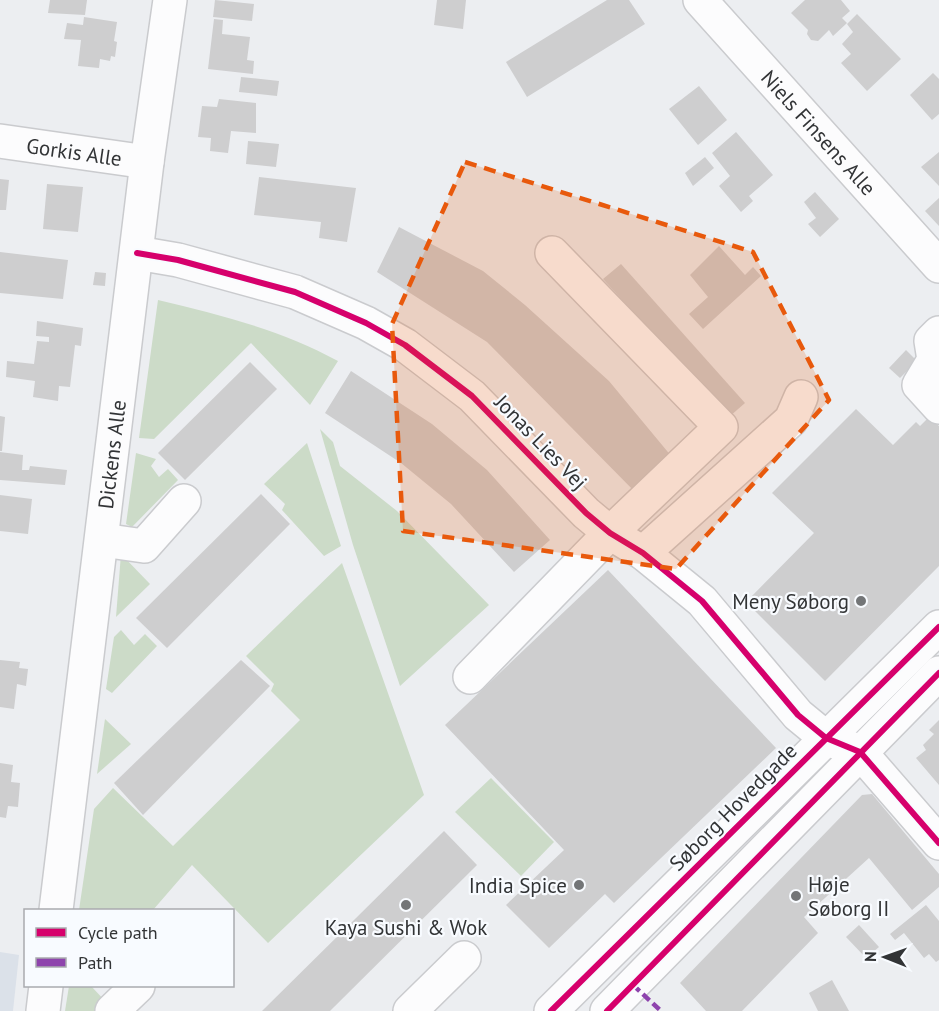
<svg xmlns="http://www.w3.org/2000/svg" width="939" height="1011" viewBox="0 0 939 1011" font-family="'PT Sans',sans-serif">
  <rect width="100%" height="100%" fill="#eceef1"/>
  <polygon fill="#dbe1e9" points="0,952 19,955 13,1011 0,1011"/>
  <g fill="#ccdbc8">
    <path d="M158 300C221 315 281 330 338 361L310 405 251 343 154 439 139 438Z"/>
    <polygon points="320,429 333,442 340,466 397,511 489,605 400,686 353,545"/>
    <polygon points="307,443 341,546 324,556 282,510 285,504 264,484"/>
    <polygon points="136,453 156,459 151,466 159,477 168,469 178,480 132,527 126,524"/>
    <polygon points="121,554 150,584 116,617"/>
    <polygon points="342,563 424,795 268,943 192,865 153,910 79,910 94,809 113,788 173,846 300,720 271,691 274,684 246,656"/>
    <polygon points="121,630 134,645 145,634 157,646 112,693 106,689 114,637"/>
    <polygon points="105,719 131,744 97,774"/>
    <polygon points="491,778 554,842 521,876 455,812"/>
    <polygon points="69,986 91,986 106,1002 97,1011 65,1011"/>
  </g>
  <g fill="#cececf">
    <polygon points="50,0 87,0 85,15 48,13"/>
    <polygon points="215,0 254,4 252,21 213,17"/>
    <polygon points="437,0 466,0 463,29 434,25"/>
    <polygon points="607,0 629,0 645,24 527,97 506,62"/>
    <polygon points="805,0 841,0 850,11 842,18 847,23 833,36 829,30 818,41 811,40 807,34 808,30 791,13"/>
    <polygon points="857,14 901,59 867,91 841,63 851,54 842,44 853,32 847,24"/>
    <polygon points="84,17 117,22 114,41 117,42 115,57 111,56 110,61 100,59 99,68 78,66 81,40 64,39 67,23 83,25"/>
    <polygon points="214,19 223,20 222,34 250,37 247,60 254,61 253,74 208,69"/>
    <polygon points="933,73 939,79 939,114 932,120 910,95"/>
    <polygon points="241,77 279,81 277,96 239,92"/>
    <polygon points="699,86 727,120 698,145 669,109"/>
    <polygon points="219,99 256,103 256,133 231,131 228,153 210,151 211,138 198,137 202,106 217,107"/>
    <polygon points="736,132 773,175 749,196 753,201 741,212 719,186 730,176 712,153"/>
    <polygon points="248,141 279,144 276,167 246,164"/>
    <polygon points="939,152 939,186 921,167"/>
    <polygon points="705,157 714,168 693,186 685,173"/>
    <polygon points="259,177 356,188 347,242 319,238 321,222 254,215"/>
    <polygon points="0,179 9,180 6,210 0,210"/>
    <polygon points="47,184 83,187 78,232 43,229"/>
    <polygon points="815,192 839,219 820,237 808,224 816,218 804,202"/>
    <polygon points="939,198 939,226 925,211"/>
    <polygon points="399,227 483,271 525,305 609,381 677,463 639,496 487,342 377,272"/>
    <polygon points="719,246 745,275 753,267 761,276 703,329 689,314 708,297 690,275"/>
    <polygon points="0,252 68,260 63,299 0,293"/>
    <polygon points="621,264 745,403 729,417 603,279"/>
    <polygon points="95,272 106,273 105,286 93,285"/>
    <polygon points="37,321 83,328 81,346 75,345 70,387 59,386 58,401 33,397 35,381 6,377 7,361 34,364 37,341 49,342 49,337 36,336"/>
    <polygon points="906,350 917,361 900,378 889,368"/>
    <polygon points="250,362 277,389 185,480 158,453"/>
    <polygon points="351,371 432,424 487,470 550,540 514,572 451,504 401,463 325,413"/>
    <polygon points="856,409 893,445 916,422 920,426 929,417 939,426 939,566 825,681 746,602 814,533 772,493"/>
    <polygon points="0,416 5,417 2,451 0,451"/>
    <polygon points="0,452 23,455 22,470 29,470 30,466 67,470 65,485 0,480"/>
    <polygon points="261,494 290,524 167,648 136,618"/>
    <polygon points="0,495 32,499 28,534 0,531"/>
    <polygon points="608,570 776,748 614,903 605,894 549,948 506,905 564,850 445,725"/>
    <polygon points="0,660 20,662 19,668 28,669 26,686 17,684 14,709 0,707"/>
    <polygon points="241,660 270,686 143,815 114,783"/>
    <polygon points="939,720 939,785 916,758 926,750 923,745 934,734 929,730"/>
    <polygon points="0,763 13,765 11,782 20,783 18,807 8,806 6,818 0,817"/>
    <polygon points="872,794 939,874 939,887 912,910 869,858 804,917 818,933 742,1011 706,1011 680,983 862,795"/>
    <polygon points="444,831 477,865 330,1011 262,1011"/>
    <polygon points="926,905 939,921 939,960 936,962 929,954 924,958 904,933 895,940 890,934"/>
    <polygon points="859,925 879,947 866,958 846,937"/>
    <polygon points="832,980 849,1011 818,1011 809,993"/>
  </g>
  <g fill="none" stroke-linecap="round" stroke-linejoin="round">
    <g stroke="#cacbce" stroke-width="36">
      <g id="minor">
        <path id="s1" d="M700 0 939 266"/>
        <path id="s2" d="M0 141 147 162"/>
        <polyline points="137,253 178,260 295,292 366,323 405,345 472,396 586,513 610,533 643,553 702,601 798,715 826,738 860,752 939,843"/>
        <polyline points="939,333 931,341 934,360 919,385 939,407"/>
        <polyline points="102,540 144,546 184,501"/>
        <polyline points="643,553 791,420 801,397"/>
        <polyline points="470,677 610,533 721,427 552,253"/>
        <path id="s3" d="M56 910 147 162 170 0"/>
        <polyline points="43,1011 46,986"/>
        <polyline points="112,1011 138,986"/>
        <polyline points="410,1011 464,958"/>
        <polyline points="551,1011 939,627"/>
        <polyline points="607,1011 939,673"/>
      </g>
    </g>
    <use href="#minor" stroke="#fcfcfd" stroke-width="33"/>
    <polyline stroke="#8e44ad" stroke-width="4.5" stroke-dasharray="9 4.5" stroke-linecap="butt" points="633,985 661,1011"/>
    <g stroke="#f8fbff" stroke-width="10">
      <g id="cycleway">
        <polyline points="137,253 178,260 295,292 366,323 405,345 472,396 586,513 610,533 643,553 702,601 798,715 826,738 860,752 939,843"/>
        <polyline points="551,1011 939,627"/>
        <polyline points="607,1011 939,673"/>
      </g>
    </g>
    <use href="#cycleway" stroke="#d6006c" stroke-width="6"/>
  </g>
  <path fill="#e8590c" fill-opacity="0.2" stroke="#e8590c" stroke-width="4.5" stroke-dasharray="12 8" stroke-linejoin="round" d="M465 162 753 252 829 400 676 569 403 531 392 324Z"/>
  <g fill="#737577" stroke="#f8fbff" stroke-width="2">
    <circle cx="861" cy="601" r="6"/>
    <circle cx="579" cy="885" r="6"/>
    <circle cx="796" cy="896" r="6"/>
    <circle cx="406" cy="905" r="6"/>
  </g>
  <g text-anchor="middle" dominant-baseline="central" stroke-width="4.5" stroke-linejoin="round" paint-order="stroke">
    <g font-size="21" fill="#323436" stroke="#f8fbff">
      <text stroke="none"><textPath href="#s1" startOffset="178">Niels Finsens Alle</textPath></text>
      <text stroke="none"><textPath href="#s2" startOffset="75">Gorkis Alle</textPath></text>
      <text transform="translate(541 442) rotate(46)">Jonas Lies Vej</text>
      <text stroke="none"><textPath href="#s3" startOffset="459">Dickens Alle</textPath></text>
      <text transform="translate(733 807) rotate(-45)">Søborg Hovedgade</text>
    </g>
    <g font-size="21" fill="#323436" stroke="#f8fbff" text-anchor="end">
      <text x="849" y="601">Meny Søborg</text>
      <text x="808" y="884" text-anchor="start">Høje<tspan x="808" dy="24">Søborg II</tspan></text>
      <text x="567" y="885">India Spice</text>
      <text x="406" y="927" text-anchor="middle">Kaya Sushi &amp; Wok</text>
    </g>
  </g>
  <rect x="24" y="909" width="210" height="78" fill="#f8fbff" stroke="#a9abaf" stroke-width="1.5"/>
  <rect x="36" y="928" width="30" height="9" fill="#d6006c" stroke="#a9abaf" stroke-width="1.5"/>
  <text x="78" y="939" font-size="18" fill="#323436">Cycle path</text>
  <rect x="36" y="958" width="30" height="9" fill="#8e44ad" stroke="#a9abaf" stroke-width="1.5"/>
  <text x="78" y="969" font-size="18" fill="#323436">Path</text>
  <g transform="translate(885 957) rotate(271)" stroke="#f8fbff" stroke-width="4.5" paint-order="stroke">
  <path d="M0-4.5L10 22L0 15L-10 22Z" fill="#323436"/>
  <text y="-9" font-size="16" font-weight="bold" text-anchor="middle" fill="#323436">N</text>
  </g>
</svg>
